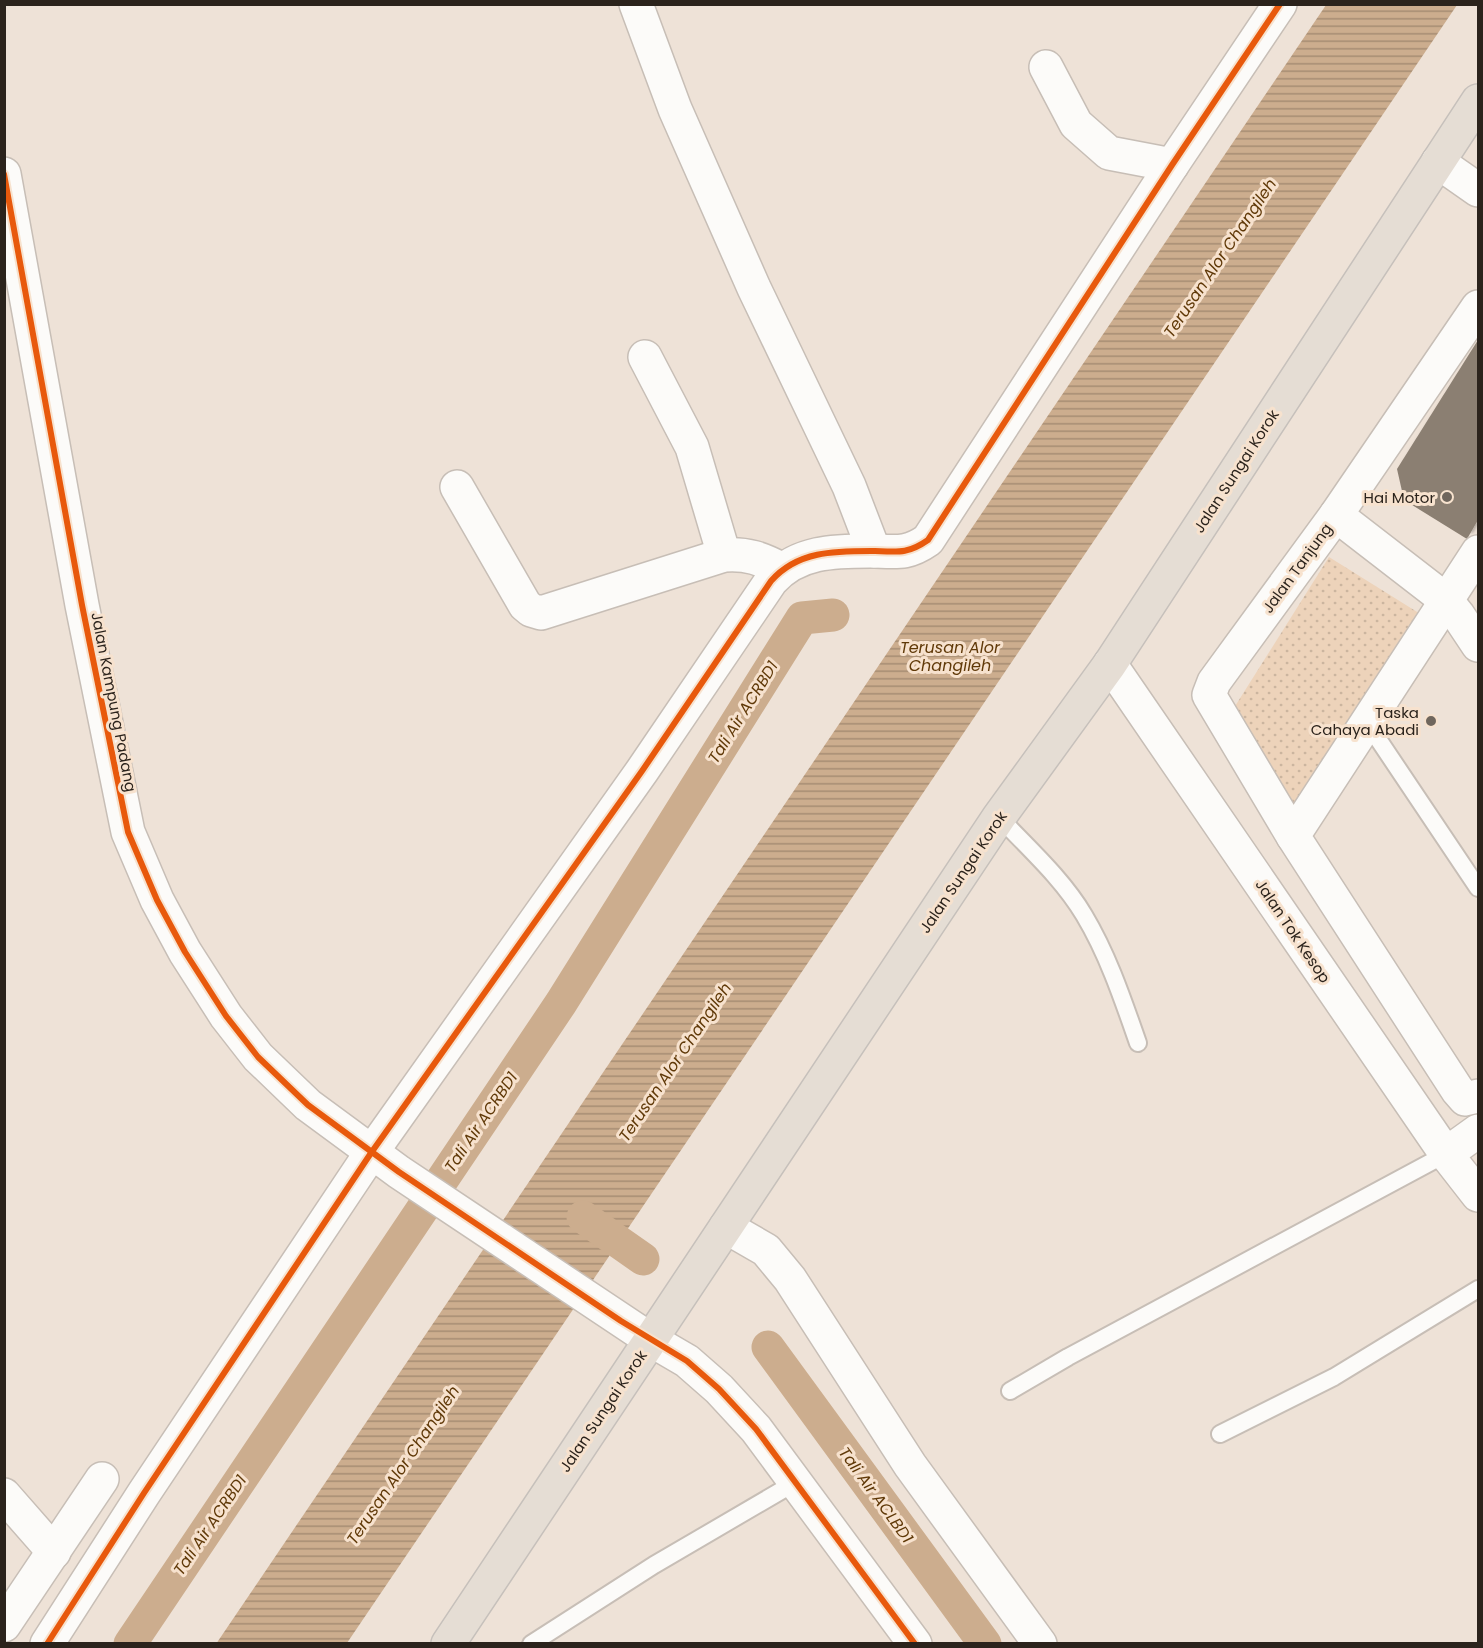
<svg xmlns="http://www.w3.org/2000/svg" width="1483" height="1648" viewBox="0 0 1483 1648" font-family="Poppins,sans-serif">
  <defs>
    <pattern id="park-dots" width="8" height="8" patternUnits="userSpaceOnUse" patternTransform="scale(1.5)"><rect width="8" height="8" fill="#edd3ba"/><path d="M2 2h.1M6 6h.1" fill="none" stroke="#cbb59f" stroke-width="1.8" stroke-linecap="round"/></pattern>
    <pattern id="water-rules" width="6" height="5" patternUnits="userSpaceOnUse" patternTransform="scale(1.5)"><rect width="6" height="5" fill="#ccad8e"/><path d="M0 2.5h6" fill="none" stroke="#a68c73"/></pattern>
    <filter id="shadow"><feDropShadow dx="5.5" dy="-5.5" stdDeviation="1.5" flood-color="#0004"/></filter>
  </defs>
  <rect width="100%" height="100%" fill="#eee2d7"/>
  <polygon fill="url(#park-dots)" points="1329,557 1422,615 1293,821 1232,711"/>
  <polygon fill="url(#water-rules)" points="1326,5 1457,5 347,1643 216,1644"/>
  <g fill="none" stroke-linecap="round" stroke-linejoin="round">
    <g stroke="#ccad8e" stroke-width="33">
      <polyline points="583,1217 643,1259"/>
      <polyline points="768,1347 985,1644"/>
      <polyline points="130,1644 561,1003 802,618 833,615"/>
    </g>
  </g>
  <polygon fill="#8b7f72" filter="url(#shadow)" points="1478,340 1478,520 1467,539 1404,500 1397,469"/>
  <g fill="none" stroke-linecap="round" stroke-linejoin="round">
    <g stroke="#c7beb6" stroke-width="20">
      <g id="service">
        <polyline points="1366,721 1478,888"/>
        <path d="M999 817C1028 848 1062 878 1084 915 1108 955 1123 1000 1138 1043"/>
        <polyline points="1010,1391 1068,1357 1446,1154"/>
        <polyline points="1220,1434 1334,1377 1478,1289"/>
        <polyline points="531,1644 654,1565 796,1482"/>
      </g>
    </g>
    <g stroke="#c7beb6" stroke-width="36">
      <g id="minor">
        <polyline points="636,4 675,109 754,288 849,486 874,551"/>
        <polyline points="1046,67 1076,124 1109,153 1172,165"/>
        <polyline points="1438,162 1478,190"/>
        <polyline points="645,357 692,447 724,555"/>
        <path d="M457 487 525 605 531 610 541 613 724 555C747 553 762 559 781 569"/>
        <polyline points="1336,515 1446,600 1458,615 1478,645"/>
        <polyline points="1478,552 1293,836 1458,1091 1465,1099 1478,1096"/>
        <polyline points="1293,836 1209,695 1214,682 1336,515 1478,307"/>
        <polyline points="1446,1154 1478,1131"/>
        <polyline points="726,1227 766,1250 790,1279 910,1465 1040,1644"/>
        <polyline points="651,1340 687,1361 719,1389 756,1429 915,1644"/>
        <polyline points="4,1495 54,1552"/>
        <polyline points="4,1625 102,1479"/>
        <path d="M47 1644 144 1493 371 1153 642 771 771 581C798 550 837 551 875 551 898 552 908 554 928 540L1172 165 1280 4"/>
      </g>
    </g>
    <g stroke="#c7beb6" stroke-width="36">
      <g id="tertiary">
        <polyline points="4,174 82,605 128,832 157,900 185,952 226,1016 258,1057 308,1105 399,1172 651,1340"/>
        <polyline points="1110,664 1446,1154 1478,1195"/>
      </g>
    </g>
    <g stroke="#c6c0bb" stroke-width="36">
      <polyline id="primary" points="448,1644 999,817 1110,664 1478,101"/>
    </g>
    <use href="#service" stroke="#fcfbf9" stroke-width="16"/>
    <use href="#minor" stroke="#fcfbf9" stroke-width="33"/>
    <use href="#tertiary" stroke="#fcfbf9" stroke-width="33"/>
    <use href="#primary" stroke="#e5ddd4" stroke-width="33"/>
    <g stroke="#f7e2ce" stroke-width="10">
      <g id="cycleway">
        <polyline points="4,174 82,605 128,832 157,900 185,952 226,1016 258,1057 308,1105 399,1172 621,1321 687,1361 719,1389 756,1429 915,1644"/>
        <path d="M47 1644 144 1493 371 1153 642 771 771 581C798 550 837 551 875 551 898 552 908 554 928 540L1172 165 1280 4"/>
      </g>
    </g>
    <use href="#cycleway" stroke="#e8590c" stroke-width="6"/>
  </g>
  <g fill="#6f665d" stroke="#f7e2ce" stroke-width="2">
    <circle cx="1447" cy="497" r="6"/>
    <circle cx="1431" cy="721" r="6"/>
  </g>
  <g text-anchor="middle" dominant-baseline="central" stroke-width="6" stroke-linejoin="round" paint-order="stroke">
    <g font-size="15" fill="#2b231c" stroke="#f7e2ce">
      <text transform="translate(1236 471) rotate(-57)">Jalan Sungai Korok</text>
      <text transform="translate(1297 568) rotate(-54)">Jalan Tanjung</text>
      <text transform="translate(114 702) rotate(79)">Jalan Kampung Padang</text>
      <text transform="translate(963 872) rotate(-56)">Jalan Sungai Korok</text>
      <text transform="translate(1293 931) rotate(56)">Jalan Tok Kesop</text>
      <text transform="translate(603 1411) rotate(-56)">Jalan Sungai Korok</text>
    </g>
    <g font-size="15" fill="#2b231c" stroke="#f7e2ce" text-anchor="end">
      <text x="1435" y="497">Hai Motor</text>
      <text x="1419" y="712">Taska<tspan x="1419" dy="17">Cahaya Abadi</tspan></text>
    </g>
    <g font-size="16" font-style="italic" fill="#603908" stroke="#f7e2ce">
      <text transform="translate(1220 258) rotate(-56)">Terusan Alor Changileh</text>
      <text x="950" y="647">Terusan Alor<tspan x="950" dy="18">Changileh</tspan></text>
      <text transform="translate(743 712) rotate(-58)">Tali Air ACRBD1</text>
      <text transform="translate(675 1062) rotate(-56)">Terusan Alor Changileh</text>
      <text transform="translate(481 1122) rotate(-56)">Tali Air ACRBD1</text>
      <text transform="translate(403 1465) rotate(-56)">Terusan Alor Changileh</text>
      <text transform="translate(876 1495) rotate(54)">Tali Air ACLBD1</text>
      <text transform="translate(210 1525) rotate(-56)">Tali Air ACRBD1</text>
    </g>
  </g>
  <rect width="1483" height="1648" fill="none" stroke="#2b231c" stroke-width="12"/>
</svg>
